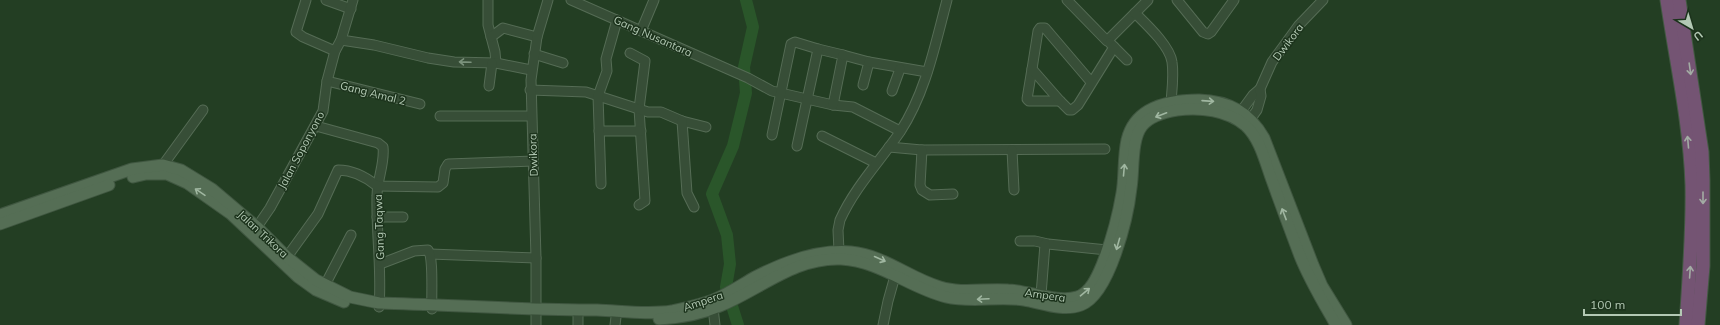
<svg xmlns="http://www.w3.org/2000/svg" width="1720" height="325" viewBox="0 0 1720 325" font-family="Mulish,sans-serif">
  <rect width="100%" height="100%" fill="#233e23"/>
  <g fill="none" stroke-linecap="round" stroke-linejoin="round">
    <polyline stroke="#2a562a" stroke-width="12" points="738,325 726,287 730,264 727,235 712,194 733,146 746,93 744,67 753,27 746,0"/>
    <g stroke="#556c55" stroke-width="11">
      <g id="minor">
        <polyline points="306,0 296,32 303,37 335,51"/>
        <polyline points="326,0 351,9"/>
        <polyline points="488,0 488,25 495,52 496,63"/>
        <polyline points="571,0 748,78 772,91 833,105 853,107 900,131"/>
        <polyline points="1067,0 1107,41 1148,0"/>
        <polyline points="1177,0 1203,32 1208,34 1211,32 1234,0"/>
        <path d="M1135 13C1146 24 1170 46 1172 62 1174 75 1172 89 1171 102"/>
        <polyline points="641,31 654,0"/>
        <polyline points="491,37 503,28 537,37"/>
        <polyline points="341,40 374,45 428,58 454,62 496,63 531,70"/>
        <polyline points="1110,43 1127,60"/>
        <polyline points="818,49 843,55 833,105"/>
        <polyline points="630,53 645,61 639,109 645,201 639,205"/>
        <polyline points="534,54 563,63"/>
        <polyline points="843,55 869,62 863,85"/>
        <polyline points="869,62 927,72"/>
        <polyline points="1032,69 1027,99 1029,101 1060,101"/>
        <polyline points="327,81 420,104"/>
        <polyline points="1091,82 1045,28 1040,28 1038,31 1032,69 1060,101 1069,110 1072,110 1078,105 1114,47"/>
        <polyline points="489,86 492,63"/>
        <polyline points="530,90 586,92 648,112 661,112 682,121 706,127"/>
        <polyline points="892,91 900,69"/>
        <polyline points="440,116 531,116"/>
        <polyline points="1237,117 1253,95 1260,89"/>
        <polyline points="682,121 687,193 694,207"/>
        <polyline points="1247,124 1257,110 1261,96 1260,89 1272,62 1299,25 1323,0"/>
        <path d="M316 126 378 143 383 147C385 164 377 179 377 196 376 233 382 270 379 307"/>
        <polyline points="599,131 641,131"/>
        <polyline points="772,135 791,44 795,42 818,49 797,146"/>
        <polyline points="822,136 876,163"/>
        <polyline points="889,147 922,150 1105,149"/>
        <polyline points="922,150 920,185 922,190 930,195 953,194"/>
        <polyline points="1012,150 1014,190"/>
        <polyline points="163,165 203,110"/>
        <polyline points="601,184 598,96 607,71 606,59 617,20"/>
        <polyline points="377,217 403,217"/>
        <polyline points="257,227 270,208 323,111 327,81 335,51 341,40 353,0"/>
        <polyline points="1020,241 1035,241 1048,244 1107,250"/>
        <path d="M839 251 838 230 840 220C855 187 880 161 900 132 926 92 935 45 947 0"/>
        <polyline points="430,254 536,258"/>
        <path d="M287 257 318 214 338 170C353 170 366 177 377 186L438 187 443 183 445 169 448 164 533 161"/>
        <path d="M380 264 414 251 428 250C434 258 431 297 432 309"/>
        <polyline points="325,285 351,235"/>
        <polyline points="1041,295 1045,244"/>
        <polyline points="713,308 715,325"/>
        <polyline points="578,310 578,325"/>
        <polyline points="536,325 536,258 531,80 537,37 548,0"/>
        <polyline points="615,325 616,317"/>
        <polyline points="883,325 888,301 895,276"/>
      </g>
    </g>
    <g stroke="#405741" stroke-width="13">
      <g id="major">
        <polyline points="133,177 146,174 167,174 187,183 231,214 298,277 316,290 344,302"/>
        <path d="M0 215 132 169 163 165 181 170 212 189 257 227 287 257 316 280 350 297 379 303C452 305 525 310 597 310 622 311 648 315 672 311 685 308 700 305 713 300 728 294 741 285 755 277 784 262 818 249 851 252 884 255 909 278 940 287 962 294 986 288 1008 290 1029 291 1058 303 1077 297 1090 293 1097 277 1102 265 1111 242 1118 217 1122 193 1125 176 1123 158 1127 140 1135 106 1169 100 1199 100 1229 101 1249 112 1264 138L1313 265 1322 286 1346 325"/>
        <polyline points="0,224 109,185"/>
        <path d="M659 319C680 318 701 314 720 306 761 289 795 257 841 259 880 261 910 288 946 297 972 303 998 296 1024 300 1042 303 1063 312 1081 305 1110 294 1128 216 1131 188 1134 170 1131 140 1142 126 1150 116 1165 112 1177 110 1200 107 1228 110 1246 126 1261 140 1266 165 1273 183 1282 208 1291 232 1300 256 1310 281 1323 302 1336 325"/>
      </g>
    </g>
    <g stroke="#425942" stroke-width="15">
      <g id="highway">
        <path d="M1667 0C1676 61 1690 123 1692 185 1693 231 1689 278 1686 325"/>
        <polyline points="1679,0 1702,152 1703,180 1703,266 1698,325"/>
      </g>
    </g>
    <use href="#minor" stroke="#374e37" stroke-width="9"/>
    <use href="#major" stroke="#556e55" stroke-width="11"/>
    <use href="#highway" stroke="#745473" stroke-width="13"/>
  </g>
  <defs><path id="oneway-shaft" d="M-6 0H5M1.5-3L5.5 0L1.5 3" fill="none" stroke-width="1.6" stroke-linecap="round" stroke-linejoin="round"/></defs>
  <use stroke="#7b927c" href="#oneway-shaft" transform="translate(465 62) rotate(-178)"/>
  <g stroke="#a3aca4">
    <use href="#oneway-shaft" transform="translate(1690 69) rotate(82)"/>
    <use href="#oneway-shaft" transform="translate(1688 142) rotate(-95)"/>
    <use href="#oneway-shaft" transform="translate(1703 198) rotate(90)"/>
    <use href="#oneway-shaft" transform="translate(1690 272) rotate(-86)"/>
  </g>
  <g stroke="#a0b7a1">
    <use href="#oneway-shaft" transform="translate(1208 101) rotate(4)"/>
    <use href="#oneway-shaft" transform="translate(1161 115) rotate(159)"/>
    <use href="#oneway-shaft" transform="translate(1124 170) rotate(-85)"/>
    <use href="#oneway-shaft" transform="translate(200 192) rotate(-146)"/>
    <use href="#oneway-shaft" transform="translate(1284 214) rotate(-111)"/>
    <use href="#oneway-shaft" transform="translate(1118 244) rotate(106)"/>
    <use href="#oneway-shaft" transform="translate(880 259) rotate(24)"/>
    <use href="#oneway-shaft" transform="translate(1085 292) rotate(-40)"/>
    <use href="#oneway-shaft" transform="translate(983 299) rotate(177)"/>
  </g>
  <g text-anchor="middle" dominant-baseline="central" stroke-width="3" stroke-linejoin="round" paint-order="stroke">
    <g font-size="11" fill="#b3c9b4" stroke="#1c331c">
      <text transform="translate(653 36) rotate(24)">Gang Nusantara</text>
      <text transform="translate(1288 42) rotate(-53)">Dwikora</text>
      <text transform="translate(373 93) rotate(14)">Gang Amal 2</text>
      <text transform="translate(301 150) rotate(-62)">Jalan Soponyono</text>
      <text transform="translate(533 155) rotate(-92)">Dwikora</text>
      <text transform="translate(379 227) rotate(-92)">Gang Taqwa</text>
      <text transform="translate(263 234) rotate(43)">Jalan Trikora</text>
      <text transform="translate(1045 295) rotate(8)">Ampera</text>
      <text transform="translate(703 301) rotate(-19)">Ampera</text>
    </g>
  </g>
  <g transform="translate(1692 28) rotate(142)" stroke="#1c331c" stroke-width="3" paint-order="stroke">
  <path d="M0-3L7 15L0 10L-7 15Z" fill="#b3c9b4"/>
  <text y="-6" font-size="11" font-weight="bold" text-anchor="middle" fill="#b3c9b4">U</text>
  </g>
  <path d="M1584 309v6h97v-6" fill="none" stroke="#b3c9b4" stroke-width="2"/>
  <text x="1590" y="309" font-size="12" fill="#b3c9b4" stroke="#1c331c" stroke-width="3" paint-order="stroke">100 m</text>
</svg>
